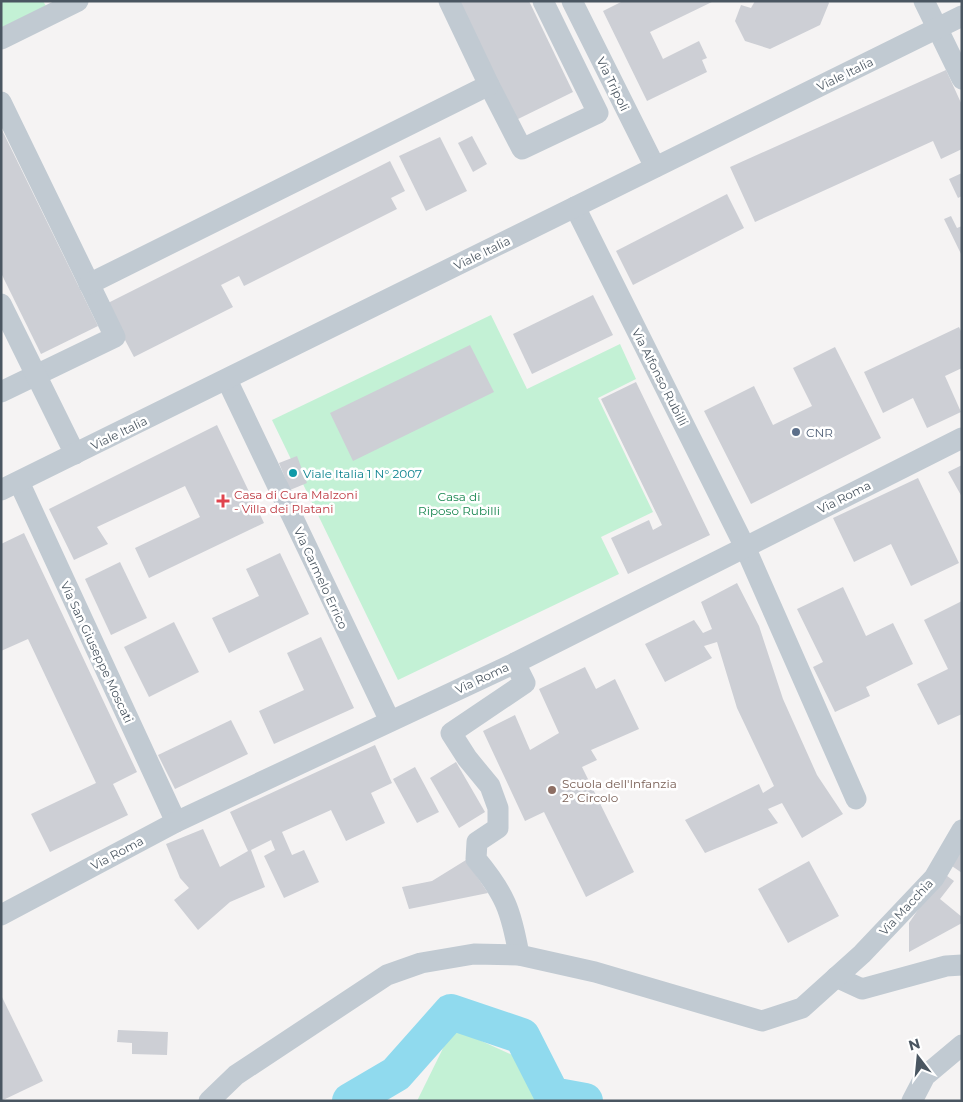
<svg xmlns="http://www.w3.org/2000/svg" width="963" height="1102" viewBox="0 0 963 1102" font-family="Montserrat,sans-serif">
  <rect width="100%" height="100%" fill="#f5f3f3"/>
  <g fill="#c3f1d5">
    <polygon points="1,1 43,1 46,6 1,28"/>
    <polygon points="491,315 527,389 620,344 636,379 598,398 653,512 601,537 619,574 398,680 272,420"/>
    <polygon points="453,1028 521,1059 548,1101 417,1101"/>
  </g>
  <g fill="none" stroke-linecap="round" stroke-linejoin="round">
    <polyline stroke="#90daee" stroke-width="36" points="350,1101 396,1074 451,1012 522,1036 552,1095 585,1101"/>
  </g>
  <g fill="#cdcfd5">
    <polygon points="458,1 529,1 573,92 516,120"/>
    <polygon points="623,1 714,1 650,32 663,59 699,41 707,58 702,60 707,72 647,101 603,11"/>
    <polygon points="755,1 828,1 829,3 820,25 770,49 745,41 735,21 741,5 751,8"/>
    <polygon points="946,70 962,105 962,149 941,159 933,141 755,222 730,167"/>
    <polygon points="1,128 98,326 41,354 1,273"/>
    <polygon points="472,136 487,164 473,172 458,143"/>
    <polygon points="440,137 467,191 426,211 399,156"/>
    <polygon points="390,161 405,191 391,198 397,209 244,286 239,276 221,285 233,307 134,357 106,304"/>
    <polygon points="962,173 962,196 958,198 949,179"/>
    <polygon points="727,194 744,228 633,285 616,251"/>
    <polygon points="951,216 957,228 962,226 962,256 944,219"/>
    <polygon points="593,295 613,335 532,374 513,334"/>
    <polygon points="959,327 962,333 962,368 945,376 961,412 927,428 913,398 883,413 864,372"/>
    <polygon points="470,345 494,392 353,461 330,413"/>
    <polygon points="835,347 881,438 751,504 704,411 754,386 773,425 812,406 793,368"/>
    <polygon points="636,382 710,535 628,574 611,538 649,520 653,530 662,525 601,399"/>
    <polygon points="217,425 264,523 149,578 135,548 200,517 185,486 97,527 108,544 74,560 49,509"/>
    <polygon points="297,456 307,483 290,490 279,463"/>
    <polygon points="962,465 962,497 948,472"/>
    <polygon points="918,478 959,563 911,586 891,544 854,562 833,518"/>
    <polygon points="24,533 137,772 113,784 128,815 50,852 31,814 96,783 28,639 1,651 1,544"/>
    <polygon points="280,553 309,614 229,653 212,618 259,596 246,569"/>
    <polygon points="120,562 147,618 111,635 85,579"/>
    <polygon points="737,583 759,626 783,699 817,775 843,814 802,838 782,803 768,809 778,823 705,853 685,820 759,784 763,793 774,786 737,708 717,642 704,646 712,658 665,682 645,644 694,620 703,633 712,629 701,602"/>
    <polygon points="843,587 866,636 893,623 913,664 866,687 870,696 835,712 813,667 823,662 797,609"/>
    <polygon points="962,601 962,714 938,725 917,684 948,669 924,620"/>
    <polygon points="174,622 199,672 149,697 124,647"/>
    <polygon points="321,637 354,708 274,744 259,711 304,690 287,653"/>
    <polygon points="585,667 596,689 615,679 639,729 591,750 597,760 582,767 634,872 586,897 544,812 525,821 483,731 515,715 530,750 559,733 539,689"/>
    <polygon points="231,720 248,754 175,789 158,755"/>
    <polygon points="375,745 392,783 371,793 385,823 346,841 331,810 282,832 292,855 304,850 319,882 284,898 264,856 275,850 271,840 251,850 265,887 230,902 198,930 174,900 189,888 180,878 166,844 203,829 220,867 248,851 230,812"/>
    <polygon points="456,762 485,812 459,828 430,778"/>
    <polygon points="415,767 439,812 417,823 393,779"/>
    <polygon points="962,846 962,873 949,864"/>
    <polygon points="466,860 488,893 409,909 402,887 432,881"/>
    <polygon points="809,861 839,916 788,943 758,889"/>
    <polygon points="943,873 954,881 940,899 962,917 962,923 909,952 909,923"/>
    <polygon points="1,995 43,1081 1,1101"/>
    <polygon points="118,1030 168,1032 167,1055 132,1054 132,1043 117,1042"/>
  </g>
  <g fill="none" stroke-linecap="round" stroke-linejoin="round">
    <g stroke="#c1cad2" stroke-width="21">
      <polyline points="572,1 655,167"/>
      <polyline points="924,1 962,79"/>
      <polyline points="1,39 78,1"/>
      <polyline points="489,85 522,149 598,113 543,1"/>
      <polyline points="1,102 115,337 1,392"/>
      <polyline points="575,207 745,547 856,799"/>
      <polyline points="89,284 489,85 449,1"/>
      <polyline points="1,304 75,454"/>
      <polyline points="227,380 390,721"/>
      <polyline points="19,482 176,822"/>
      <polyline points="1,490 962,16"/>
      <path d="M515 663 525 683 451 733 467 758 490 786 498 808V828L477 842 476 859C505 894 511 910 519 955"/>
      <polyline points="1,915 176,822 515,663 962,438"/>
      <polyline points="836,977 862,989 946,966 962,965"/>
      <polyline points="209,1101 236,1075 387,975 421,963 474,954 519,955 595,972 762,1021 802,1008 862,954 934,878 962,830"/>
      <polyline points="912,1101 925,1076 962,1045"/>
    </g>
  </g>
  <circle fill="#5c6f8a" stroke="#fff" stroke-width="2" cx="796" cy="432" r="5"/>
  <circle fill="#0f9aa8" stroke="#fff" stroke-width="2" cx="293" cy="473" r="5"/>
  <path fill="#e0444e" stroke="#fff" stroke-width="2" d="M220.5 493.5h5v5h5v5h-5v5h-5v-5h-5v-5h5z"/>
  <circle fill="#8d6e63" stroke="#fff" stroke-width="2" cx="552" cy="790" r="5"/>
  <g text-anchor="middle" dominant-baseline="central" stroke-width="5" stroke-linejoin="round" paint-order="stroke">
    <g font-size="12" fill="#4a5661" stroke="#fff">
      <text transform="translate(845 74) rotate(-26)">Viale Italia</text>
      <text transform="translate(613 84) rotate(64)">Via Tripoli</text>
      <text transform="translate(482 253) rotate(-26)">Viale Italia</text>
      <text transform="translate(660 377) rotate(63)">Via Alfonso Rubilli</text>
      <text transform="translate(119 433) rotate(-26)">Viale Italia</text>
      <text transform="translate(844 497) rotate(-27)">Via Roma</text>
      <text transform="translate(321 578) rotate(65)">Via Carmelo Errico</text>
      <text transform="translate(97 652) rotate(65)">Via San Giuseppe Moscati</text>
      <text transform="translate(482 678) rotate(-25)">Via Roma</text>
      <text transform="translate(117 853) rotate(-28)">Via Roma</text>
      <text transform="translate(906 907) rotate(-47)">Via Macchia</text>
    </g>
    <g font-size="12" fill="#4e5e75" stroke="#fff" text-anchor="start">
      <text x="806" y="432">CNR</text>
    </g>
    <g font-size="12" fill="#0d838f" stroke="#fff" text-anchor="start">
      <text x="303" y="473">Viale Italia 1 N° 2007</text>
    </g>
    <g font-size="12" fill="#be3a42" stroke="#fff" text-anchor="start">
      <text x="234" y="494">Casa di Cura Malzoni<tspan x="234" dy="14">- Villa dei Platani</tspan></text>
    </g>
    <g font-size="12" fill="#17864f" stroke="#fff">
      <text x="459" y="496">Casa di<tspan x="459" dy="14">Riposo Rubilli</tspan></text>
    </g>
    <g font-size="12" fill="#785e54" stroke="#fff" text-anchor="start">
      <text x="562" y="783">Scuola dell'Infanzia<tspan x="562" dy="14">2° Circolo</tspan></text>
    </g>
  </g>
  <rect width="963" height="1102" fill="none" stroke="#4a5661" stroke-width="5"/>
  <g transform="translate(918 1057) rotate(344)" stroke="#ffffff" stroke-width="4" paint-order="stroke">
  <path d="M0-4L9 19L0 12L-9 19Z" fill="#4a5661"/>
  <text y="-8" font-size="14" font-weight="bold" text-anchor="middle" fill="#4a5661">N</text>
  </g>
</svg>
